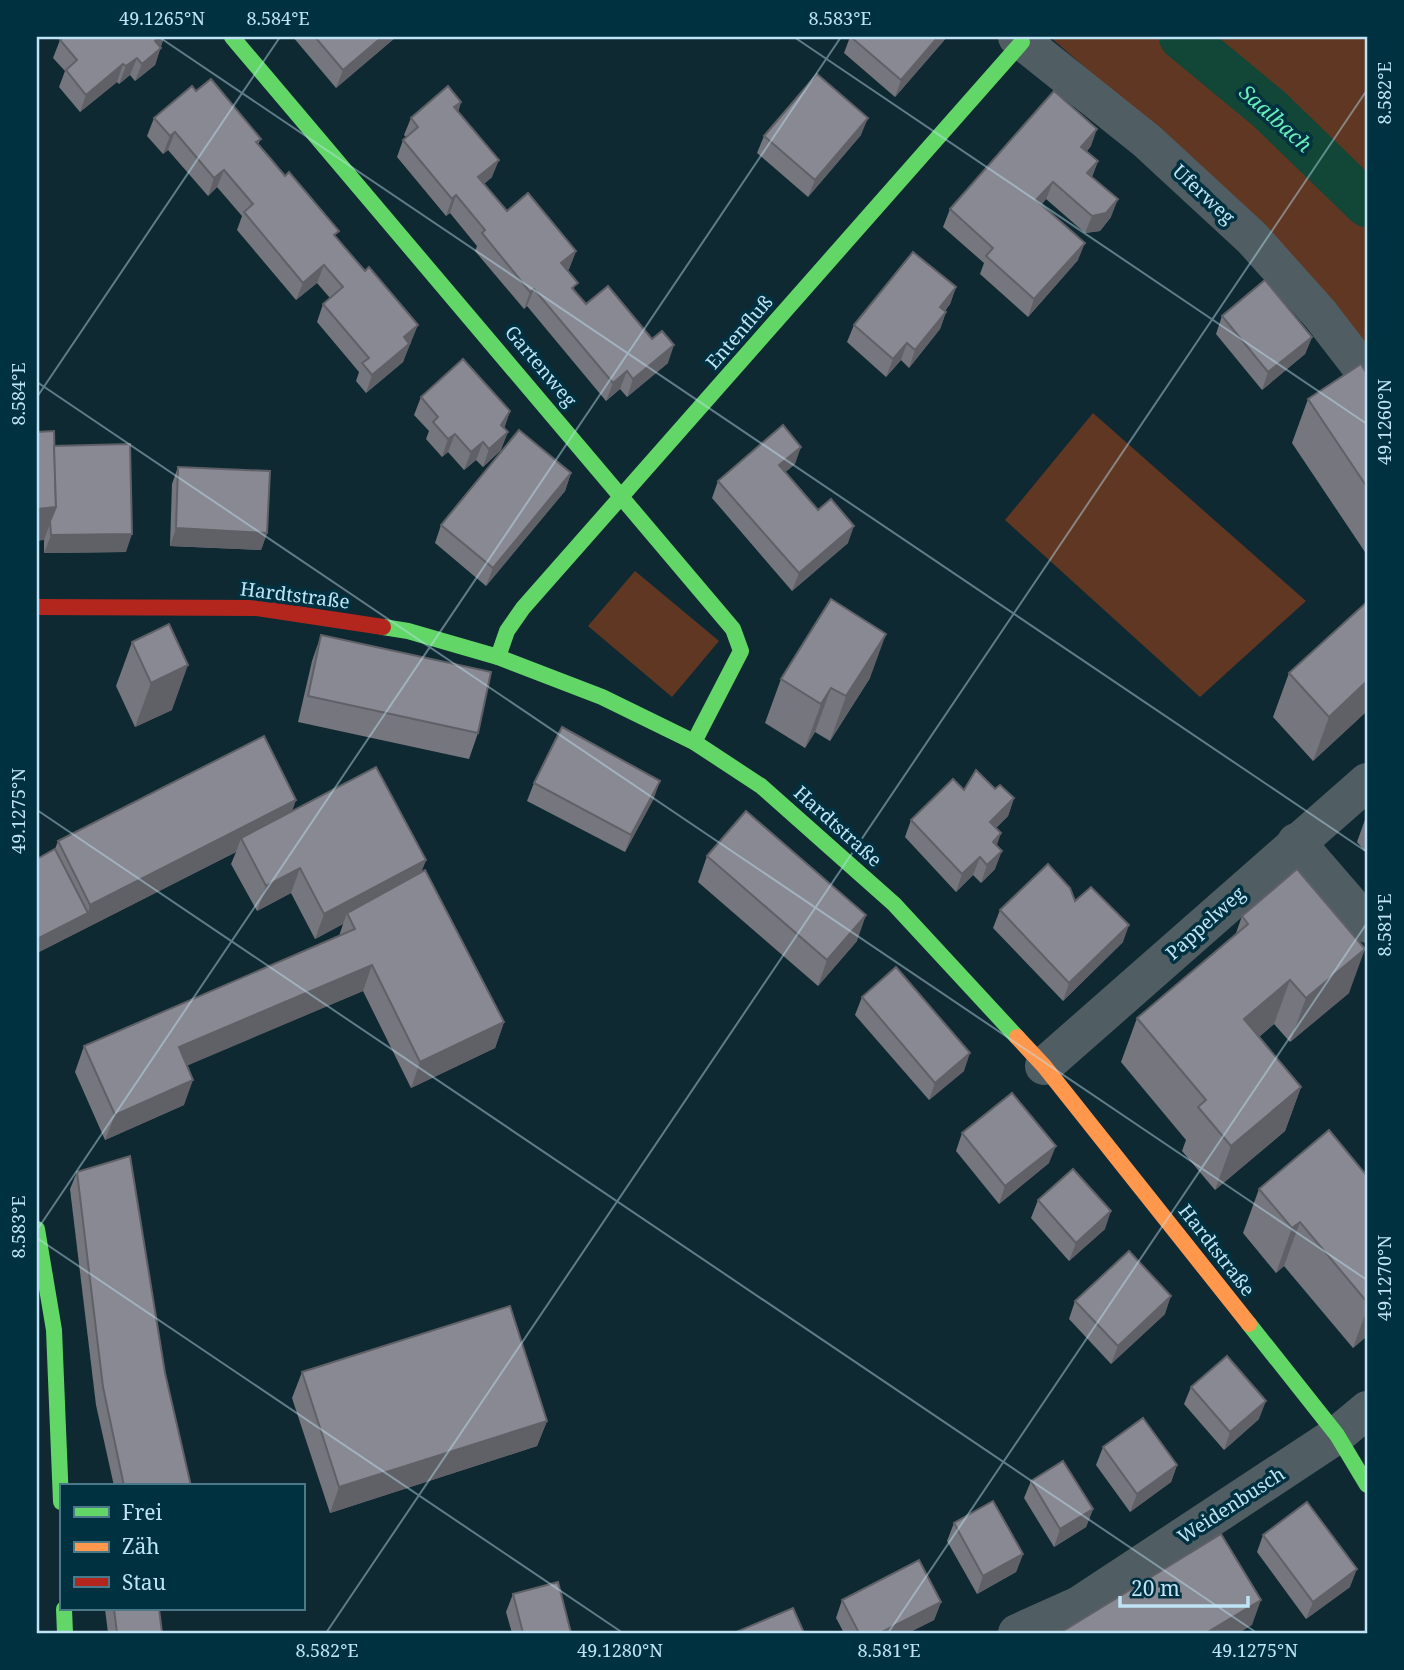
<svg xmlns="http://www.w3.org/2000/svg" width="1404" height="1670" viewBox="0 0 1404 1670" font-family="'Noto Serif',serif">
  <rect width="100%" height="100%" fill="#0f2932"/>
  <g fill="#5f3722">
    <polygon points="1050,37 1367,37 1367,347 1245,207"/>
    <polygon points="1093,413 1306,601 1200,697 1005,520"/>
    <polygon points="635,571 719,641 672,697 588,626"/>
  </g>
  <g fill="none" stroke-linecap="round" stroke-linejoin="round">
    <polyline stroke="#124636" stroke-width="46" points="1182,37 1269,109 1367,204"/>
    <g stroke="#505d62" stroke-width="38">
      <polyline points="1017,37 1147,141 1252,238 1320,314 1367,375"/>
      <polyline points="1296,842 1367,924"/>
      <polyline points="1044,1066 1367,782"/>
      <polyline points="1017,1633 1079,1605 1337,1435 1367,1410"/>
    </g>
    <g stroke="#63d668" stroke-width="16">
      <polyline points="232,37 733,629 741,651 694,742"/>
      <polyline points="383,627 408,631 498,657 602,697 694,742 761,786 894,904 1017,1037"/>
      <polyline points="498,657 507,631 523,608 1022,42"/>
      <polyline points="37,1229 54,1330 61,1502"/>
      <polyline points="1249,1324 1337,1435 1367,1485"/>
      <polyline points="64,1609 65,1633"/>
    </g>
    <polyline stroke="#ff974d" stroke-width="16" points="1017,1037 1044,1066 1249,1324"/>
    <polyline stroke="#b3261e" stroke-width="16" points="37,607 257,608 383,627"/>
  </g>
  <g fill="#76767e">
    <polygon points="64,37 164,37 155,65 135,81 130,75 119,84 117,82 80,112 59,87 65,71 53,58 60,40"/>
    <polygon points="293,37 396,37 336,88"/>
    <polygon points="850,37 947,37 895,97 844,53"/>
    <polygon points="196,91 261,139 258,144 337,238 411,343 409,345 403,362 366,393 356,381 359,372 317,322 323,304 330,298 317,283 296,300 237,230 242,216 217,187 208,196 168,150 163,154 147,136 154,118"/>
    <polygon points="461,102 458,112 492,177 484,184 507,211 576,251 569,269 567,271 575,291 586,304 668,363 627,397 620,389 606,401 527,306 524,309 475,251 477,246 450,213 446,216 397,157 403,140 406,137 404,135 411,118"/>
    <polygon points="861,135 808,197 757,153 764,136"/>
    <polygon points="1091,146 1087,151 1098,161 1092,177 1111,217 1100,231 1085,233 1046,199 1042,204 1078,260 1028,317 980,274 984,263 943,227 950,209"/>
    <polygon points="956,287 950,304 945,311 946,312 940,329 909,368 901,360 886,377 847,342 854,325"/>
    <polygon points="1222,316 1312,337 1305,354 1262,390 1216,334"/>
    <polygon points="1367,374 1367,555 1292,443 1308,399"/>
    <polygon points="421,397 510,411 504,428 501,450 483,467 476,460 464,470 448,452 442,457 426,439 429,431 414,415"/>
    <polygon points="37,432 54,446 126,552 44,553 44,539 37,541"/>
    <polygon points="795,464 785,472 848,543 792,591 712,498 718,481"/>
    <polygon points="178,467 267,533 261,550 170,546 172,484"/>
    <polygon points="571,473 565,491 486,586 435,543 441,525"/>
    <polygon points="321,635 478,733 469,759 298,722 312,661"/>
    <polygon points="132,642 172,710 135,727 116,686"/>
    <polygon points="1289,673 1367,711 1313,761 1273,717"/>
    <polygon points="870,678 830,741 815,732 805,748 765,723 781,679"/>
    <polygon points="534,783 654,798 625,852 527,801"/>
    <polygon points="995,789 1014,798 1008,816 996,828 997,846 995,869 981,883 973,875 956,892 905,837 911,820 964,790"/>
    <polygon points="292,811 426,860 421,872 504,1022 495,1048 411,1088 363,991 187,1065 184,1105 105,1140 75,1072 84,1046 339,936 343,924 315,939 291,893 257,911 231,864 236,852 37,953 37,859 55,849 58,841"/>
    <polygon points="1367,814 1367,854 1357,842"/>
    <polygon points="707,856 857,941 818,986 698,882"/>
    <polygon points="1000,910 1123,942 1063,1001 993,928"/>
    <polygon points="1242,916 1349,993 1290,1042 1274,1024 1259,1037 1301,1087 1285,1131 1215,1190 1182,1151 1186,1140 1121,1062 1137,1018 1235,936"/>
    <polygon points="862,997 964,1071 929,1100 855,1015"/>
    <polygon points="962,1133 1049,1163 999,1204 956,1151"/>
    <polygon points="77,1172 165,1373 191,1486 114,1486 96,1405 70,1189"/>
    <polygon points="1367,1176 1367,1336 1353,1348 1284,1266 1276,1273 1243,1233 1259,1189"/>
    <polygon points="1038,1200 1105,1229 1069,1261 1031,1218"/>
    <polygon points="1075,1301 1165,1314 1111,1364 1069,1319"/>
    <polygon points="302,1372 547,1421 537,1446 330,1513 292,1398"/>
    <polygon points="1191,1387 1259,1419 1224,1450 1184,1404"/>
    <polygon points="1103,1447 1177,1465 1171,1482 1130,1512 1096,1465"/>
    <polygon points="1031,1481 1093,1509 1086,1527 1054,1547 1024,1498"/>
    <polygon points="954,1523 1023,1554 1016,1572 977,1594 947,1541"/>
    <polygon points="1263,1535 1350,1587 1306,1619 1257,1552"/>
    <polygon points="513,1594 571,1633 512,1633 506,1612"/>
    <polygon points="842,1600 941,1602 934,1620 908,1633 844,1633 836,1618"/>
    <polygon points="105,1609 159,1609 162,1633 108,1633"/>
  </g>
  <g fill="#606067">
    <polygon points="160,37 164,37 155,65 135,81 142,64 155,41"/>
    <polygon points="382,37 396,37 336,88 343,70"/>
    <polygon points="938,37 947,37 895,97 901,80"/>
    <polygon points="137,58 130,75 119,84 126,66"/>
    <polygon points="123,64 117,82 80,112 86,95"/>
    <polygon points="461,102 455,120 454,107"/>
    <polygon points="868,118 861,135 808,197 815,180"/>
    <polygon points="1097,129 1091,146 1075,165 1081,147"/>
    <polygon points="175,132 168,150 163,154 170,136"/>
    <polygon points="499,160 492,177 472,194 478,177"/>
    <polygon points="1098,161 1091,178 1087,173"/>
    <polygon points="224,170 217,187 208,196 214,178"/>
    <polygon points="1053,182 1046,199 1030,217 1036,200"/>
    <polygon points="456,195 450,213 446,216 452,199"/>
    <polygon points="1118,199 1111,217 1100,231 1085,233 1092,216"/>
    <polygon points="1085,243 1078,260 1028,317 1034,299"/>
    <polygon points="576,251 569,269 555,281 561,263"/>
    <polygon points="324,265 317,283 296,300 303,283"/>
    <polygon points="956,287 950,304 933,324 940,307"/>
    <polygon points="534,289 527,306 524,309 530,292"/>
    <polygon points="946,312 940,329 909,368 915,350"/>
    <polygon points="418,325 403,362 366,393 372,375 404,337"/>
    <polygon points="1312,337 1305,354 1262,390 1268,372"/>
    <polygon points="907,343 901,360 886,377 893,359"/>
    <polygon points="674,345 668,363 627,397 633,379"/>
    <polygon points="627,371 620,389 606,401 613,383"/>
    <polygon points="510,411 504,429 501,425"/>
    <polygon points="508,432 501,450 483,467 489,449"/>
    <polygon points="455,434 448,452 442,457 448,439"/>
    <polygon points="483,442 476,460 464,470 471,452"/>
    <polygon points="801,447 795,464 773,483 779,465"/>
    <polygon points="571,473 565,491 486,586 493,568"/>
    <polygon points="56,507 44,540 37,541 37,509"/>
    <polygon points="854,526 848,543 792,591 799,573"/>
    <polygon points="176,528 267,533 261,550 170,546"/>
    <polygon points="132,534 126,552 44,553 51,535"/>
    <polygon points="886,634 870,678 830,741 846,696"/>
    <polygon points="188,665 172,710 135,727 151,683"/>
    <polygon points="1367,681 1367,711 1313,761 1329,717"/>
    <polygon points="831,688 815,732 805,748 821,704"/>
    <polygon points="660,781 654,798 625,852 631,835"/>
    <polygon points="1014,798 1008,816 983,840 990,822"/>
    <polygon points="296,800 287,826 241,838 236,852 37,953 37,939 88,913 90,905"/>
    <polygon points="1001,833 995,851 993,842"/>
    <polygon points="1002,851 995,869 981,883 987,865"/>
    <polygon points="980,857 973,875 956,892 962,874"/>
    <polygon points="426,860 416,886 347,913 343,924 315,939 324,914"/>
    <polygon points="300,868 291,893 257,911 266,886"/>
    <polygon points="866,915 857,941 818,986 827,960"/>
    <polygon points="1129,925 1123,942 1063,1001 1069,983"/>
    <polygon points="1365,949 1349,993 1290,1042 1306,998"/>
    <polygon points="372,965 363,991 170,1073 179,1047"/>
    <polygon points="1290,980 1274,1024 1228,1063 1244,1019"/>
    <polygon points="504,1022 495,1048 411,1088 420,1062"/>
    <polygon points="970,1053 964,1071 929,1100 935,1083"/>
    <polygon points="193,1080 184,1105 105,1140 115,1115"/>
    <polygon points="1301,1087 1285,1131 1215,1190 1231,1146"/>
    <polygon points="1056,1146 1049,1163 999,1204 1005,1186"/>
    <polygon points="1111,1211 1105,1229 1069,1261 1076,1243"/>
    <polygon points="1300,1222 1284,1266 1276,1273 1292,1228"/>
    <polygon points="1171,1296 1165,1314 1111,1364 1118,1346"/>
    <polygon points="1367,1309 1367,1336 1353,1348"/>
    <polygon points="1266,1401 1259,1419 1224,1450 1230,1432"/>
    <polygon points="547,1421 537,1446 330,1513 339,1487"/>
    <polygon points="1177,1465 1171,1482 1130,1512 1137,1494"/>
    <polygon points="1093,1509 1086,1527 1054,1547 1060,1529"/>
    <polygon points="1023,1554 1016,1572 977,1594 983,1576"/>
    <polygon points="1357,1569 1350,1587 1306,1619 1313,1602"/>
    <polygon points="1261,1600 1252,1625 1239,1633 1206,1633"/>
    <polygon points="941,1602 934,1620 908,1633 880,1633"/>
  </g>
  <g fill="#898993" stroke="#606067" stroke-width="2">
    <polygon points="64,37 160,37 155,41 161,48 142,64 137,58 126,66 123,64 86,95 66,70 77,60 60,40"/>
    <polygon points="315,37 382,37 343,70"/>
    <polygon points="851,37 938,37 901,80"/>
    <polygon points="817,74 868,118 815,180 764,136"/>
    <polygon points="211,79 261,139 256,142 270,158 285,176 289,172 339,231 334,235 365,271 369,267 418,325 404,337 409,344 372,375 362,363 369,358 323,304 343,287 324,265 303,283 244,212 253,204 224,170 214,178 175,132 170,136 154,118 192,86 196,91"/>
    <polygon points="448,86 461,102 454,107 499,160 478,177 507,211 528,193 576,251 561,263 578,283 572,288 586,304 608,286 652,339 662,331 674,345 633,379 627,371 613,383 534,289 530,292 482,233 485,230 456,195 452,199 403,140 418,127 411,118"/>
    <polygon points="1054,91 1097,129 1081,147 1098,161 1087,173 1118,199 1106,213 1092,216 1053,182 1036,200 1085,243 1034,299 986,256 993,248 950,209"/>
    <polygon points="913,252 956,287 940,307 946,312 915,350 907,343 893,359 854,325"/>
    <polygon points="1265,280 1312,337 1268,372 1222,316"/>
    <polygon points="463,359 510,411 501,425 508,432 489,449 483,442 471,452 455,434 448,439 433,422 438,417 421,397"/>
    <polygon points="1361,364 1367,374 1367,487 1308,399"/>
    <polygon points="783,425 801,447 779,465 818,510 831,499 854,526 799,573 718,481"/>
    <polygon points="519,430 571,473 493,568 441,525"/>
    <polygon points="54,431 56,507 37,509 37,432"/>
    <polygon points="130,444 132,534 51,535 50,521 56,507 54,446"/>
    <polygon points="178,467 270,471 267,533 176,528"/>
    <polygon points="831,599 886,634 846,696 831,688 821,704 781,679"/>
    <polygon points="1367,602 1367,681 1329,717 1289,673"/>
    <polygon points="169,624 188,665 151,683 132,642"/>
    <polygon points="321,635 491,672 478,733 308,696"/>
    <polygon points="562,727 660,781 631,835 534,783"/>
    <polygon points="264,736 296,800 90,905 58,841"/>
    <polygon points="376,767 426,860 324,914 300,868 266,886 241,838"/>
    <polygon points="976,770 995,789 1000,785 1014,798 990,822 1001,833 993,842 1002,851 987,865 980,857 962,874 911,820 953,779 964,790"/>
    <polygon points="746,811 866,915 827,960 707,856"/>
    <polygon points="55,849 88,913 37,939 37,859"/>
    <polygon points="1048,864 1070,888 1075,901 1091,887 1129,925 1069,983 1000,910"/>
    <polygon points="1297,869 1365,949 1306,998 1290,980 1244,1019 1301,1087 1231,1146 1198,1107 1206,1100 1137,1018 1248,924 1242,916"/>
    <polygon points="425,870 504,1022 420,1062 372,965 179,1047 193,1080 115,1115 84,1046 355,929 347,913"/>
    <polygon points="896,967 970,1053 935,1083 862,997"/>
    <polygon points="1012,1093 1056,1146 1005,1186 962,1133"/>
    <polygon points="1329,1130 1367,1176 1367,1302 1300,1222 1292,1228 1259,1189"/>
    <polygon points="130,1156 165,1373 191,1486 124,1486 103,1387 77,1172"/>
    <polygon points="1073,1169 1111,1211 1076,1243 1038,1200"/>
    <polygon points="1129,1251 1171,1296 1118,1346 1075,1301"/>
    <polygon points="510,1306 547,1421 339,1487 302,1372"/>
    <polygon points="1227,1356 1266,1401 1230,1432 1191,1387"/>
    <polygon points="1143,1418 1177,1465 1137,1494 1103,1447"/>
    <polygon points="1063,1461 1093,1509 1060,1529 1031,1481"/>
    <polygon points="993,1501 1023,1554 983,1576 954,1523"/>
    <polygon points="1307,1502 1357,1569 1313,1602 1263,1535"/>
    <polygon points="1221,1534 1261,1600 1206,1633 1060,1633"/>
    <polygon points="919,1560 941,1602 880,1633 859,1633 842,1600"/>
    <polygon points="558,1582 571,1633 523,1633 513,1594"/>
    <polygon points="793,1608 804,1633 734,1633"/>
    <polygon points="114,1609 159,1609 162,1633 117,1633"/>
  </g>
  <path fill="none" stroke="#bee4f5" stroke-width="2" stroke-opacity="0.45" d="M159 37 1367 852M794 37 1367 424M37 382 1367 1280M37 397 280 37M37 810 1257 1633M37 1230 841 37M37 1238 623 1633M326 1633 1367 90M888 1633 1367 923"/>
  <g text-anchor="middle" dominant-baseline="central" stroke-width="7" stroke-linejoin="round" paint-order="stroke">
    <g font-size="19" fill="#bee4f5" stroke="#003141">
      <text transform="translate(1204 194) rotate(43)">Uferweg</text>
      <text transform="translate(739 332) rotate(-49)">Entenfluß</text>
      <text transform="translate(541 366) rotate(50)">Gartenweg</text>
      <text transform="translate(295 595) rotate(7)">Hardtstraße</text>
      <text transform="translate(838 826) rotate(42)">Hardtstraße</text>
      <text transform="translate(1205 923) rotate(-42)">Pappelweg</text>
      <text transform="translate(1217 1250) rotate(52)">Hardtstraße</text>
      <text transform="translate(1231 1505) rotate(-33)">Weidenbusch</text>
    </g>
    <g font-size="21" font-style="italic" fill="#67eebb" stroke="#003141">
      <text transform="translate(1276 118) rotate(42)">Saalbach</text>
    </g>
  </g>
  <rect width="1404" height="1670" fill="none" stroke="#003141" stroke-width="77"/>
  <rect x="60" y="1484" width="245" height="126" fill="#003141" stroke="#4c7989" stroke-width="2"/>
  <rect x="74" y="1507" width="35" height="10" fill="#63d668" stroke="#4c7989" stroke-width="2"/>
  <text x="122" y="1520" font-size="21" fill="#bee4f5">Frei</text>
  <rect x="74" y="1542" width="35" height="10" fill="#ff974d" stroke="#4c7989" stroke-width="2"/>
  <text x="122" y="1554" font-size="21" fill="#bee4f5">Zäh</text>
  <rect x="74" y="1577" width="35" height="10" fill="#b3261e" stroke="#4c7989" stroke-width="2"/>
  <text x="122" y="1590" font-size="21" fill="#bee4f5">Stau</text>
  <path d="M1120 1596v10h128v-10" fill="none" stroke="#bee4f5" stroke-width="3.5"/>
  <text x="1131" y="1596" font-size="21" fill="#bee4f5" stroke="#003141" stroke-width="5" paint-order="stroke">20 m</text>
  <rect x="38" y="38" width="1328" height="1594" fill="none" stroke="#bee4f5" stroke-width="2.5"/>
  <g font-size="18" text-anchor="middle" fill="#bee4f5">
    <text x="162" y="25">49.1265°N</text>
    <text x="278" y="25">8.584°E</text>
    <text x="840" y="25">8.583°E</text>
    <text transform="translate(1385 93) rotate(-90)" y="6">8.582°E</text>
    <text transform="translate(19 394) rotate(-90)" y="6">8.584°E</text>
    <text transform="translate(1385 422) rotate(-90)" y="6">49.1260°N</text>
    <text transform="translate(19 811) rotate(-90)" y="6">49.1275°N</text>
    <text transform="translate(1385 925) rotate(-90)" y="6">8.581°E</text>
    <text transform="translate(19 1227) rotate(-90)" y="6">8.583°E</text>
    <text transform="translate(1385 1278) rotate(-90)" y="6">49.1270°N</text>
    <text x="327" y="1657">8.582°E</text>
    <text x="620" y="1657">49.1280°N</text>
    <text x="889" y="1657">8.581°E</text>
    <text x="1255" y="1657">49.1275°N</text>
  </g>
</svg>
